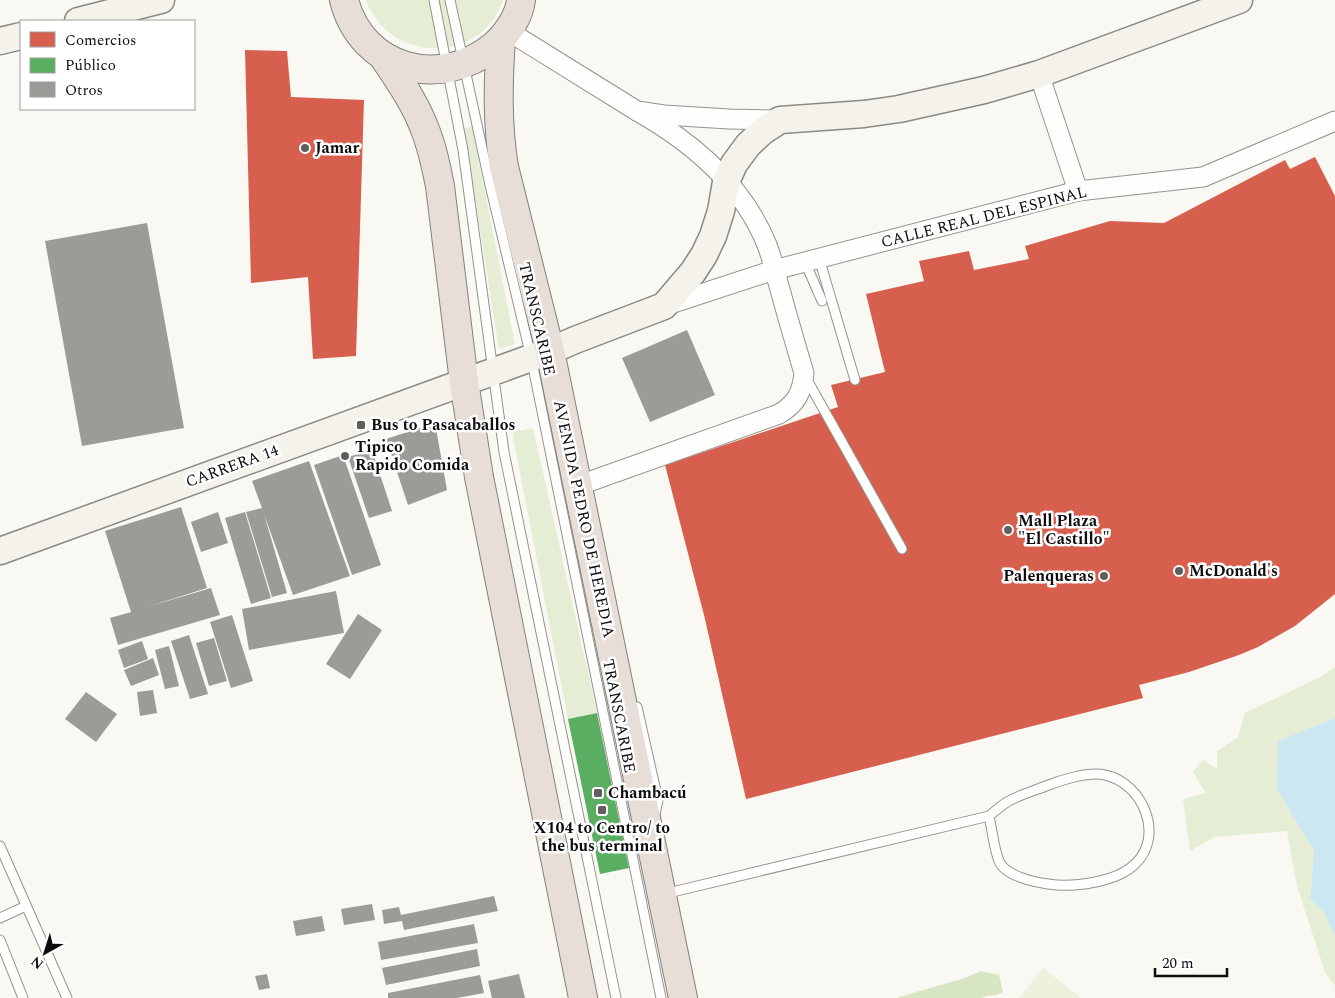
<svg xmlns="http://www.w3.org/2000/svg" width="1335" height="998" viewBox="0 0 1335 998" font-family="Spectral,serif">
  <rect width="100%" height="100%" fill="#faf8f2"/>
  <g fill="#e5eed4">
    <path d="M366 0H503C502 6 498 11 495 17 468 59 402 58 375 17 371 11 367 6 366 0Z"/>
    <polygon points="472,126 515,344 499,349 464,129"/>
    <polygon points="533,428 597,713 568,719 512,432"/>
    <polygon points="1335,667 1335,718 1279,741 1277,789 1314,851 1310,899 1324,912 1335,937 1335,986 1325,972 1297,886 1287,831 1214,837 1190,851 1183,799 1206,793 1193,772 1203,760 1217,769 1217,751 1238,737 1245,713 1322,676"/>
  </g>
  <path fill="#d7e5c2" d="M981 971 999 975 1003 992C995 997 989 994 982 998H896L965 978Z"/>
  <polygon fill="#eef2dd" points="1043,968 1081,998 1019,998"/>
  <polygon fill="#cbe7f1" points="1335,718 1335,937 1324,912 1310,899 1314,851 1277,789 1278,741"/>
  <g fill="#d6604d">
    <polygon points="245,50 287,51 291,97 364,100 356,356 313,359 308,277 251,283"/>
    <polygon points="1315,157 1335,196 1335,594 1295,626 1258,647 1239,655 1189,672 1139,685 1143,698 746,799 704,615 665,465 838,407 831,385 885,372 866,294 924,281 919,261 969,251 974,270 1029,259 1025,246 1110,221 1164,223 1285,160 1290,169"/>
  </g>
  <polygon fill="#5aae61" points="597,713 629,868 600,874 568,719"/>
  <g fill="#9d9b98">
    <polygon points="147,223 184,428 82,446 45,241"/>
    <polygon points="687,330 715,395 650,422 622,358"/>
    <polygon points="435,423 447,490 408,505 386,439"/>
    <polygon points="372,450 392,511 369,518 348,457"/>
    <polygon points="343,455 381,565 352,575 314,465"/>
    <polygon points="309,461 350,576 293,595 264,514 287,593 272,597 246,512 262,508 252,481"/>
    <polygon points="181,507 207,588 147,607 211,588 220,615 118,645 110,618 131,612 105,531"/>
    <polygon points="218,512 228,543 201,552 191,522"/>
    <polygon points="245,512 271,598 251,604 225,518"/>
    <polygon points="336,591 344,633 249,650 242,609"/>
    <polygon points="358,614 382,630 350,679 326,664"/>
    <polygon points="232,615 253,681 231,688 210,622"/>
    <polygon points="189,635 208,694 190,699 171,641"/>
    <polygon points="214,638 227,681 209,686 196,643"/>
    <polygon points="142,641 148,659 124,668 118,650"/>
    <polygon points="169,646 179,686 165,689 155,650"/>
    <polygon points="153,658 159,675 131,686 124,670"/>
    <polygon points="153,690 157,713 140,716 137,692"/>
    <polygon points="86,692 117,714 96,742 65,719"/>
    <polygon points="494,896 498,911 404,930 402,921 384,924 382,910 399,907 401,915"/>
    <polygon points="372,904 375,920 344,925 341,909"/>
    <polygon points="322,916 325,931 296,936 293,921"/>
    <polygon points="474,924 478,943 381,960 378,942"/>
    <polygon points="477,949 480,966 386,985 382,968"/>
    <polygon points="267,974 270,988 259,990 255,976"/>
    <polygon points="519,974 525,998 492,998 488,981"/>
    <polygon points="480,975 484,993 457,998 388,998 388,993"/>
  </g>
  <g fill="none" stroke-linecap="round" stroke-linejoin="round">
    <g stroke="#949390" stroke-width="11">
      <g id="lane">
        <polyline points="434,0 463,150 504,452 616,998"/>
        <polyline points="450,0 490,185 531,357 661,998"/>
        <polyline points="819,258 855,380"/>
        <polyline points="805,262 822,301"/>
        <polyline points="806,378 902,549"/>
        <polyline points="637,707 658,800 655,814"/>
        <polyline points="0,846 67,998"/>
        <path d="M664 894 989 816C995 811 1001 806 1007 802 1019 795 1033 791 1046 786 1061 780 1089 771 1105 775 1143 783 1165 836 1135 864 1117 882 1073 888 1048 884 1034 882 1005 876 999 861 994 849 992 829 989 816"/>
        <polyline points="0,918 26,906"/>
        <polyline points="0,940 23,998"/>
      </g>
    </g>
    <g stroke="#949390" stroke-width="21">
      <g id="street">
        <polyline points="508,31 637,111 664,115 729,119 780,120"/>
        <polyline points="1039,74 1078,191"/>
        <polyline points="664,306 774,270 1078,191 1203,177 1335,121"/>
        <path d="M577 486 779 414C796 404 802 393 804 373 796 346 788 319 781 293 776 277 773 260 767 245 743 185 692 142 637 111"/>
      </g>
    </g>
    <g stroke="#8a8987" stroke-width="29">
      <g id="secondary">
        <polyline points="78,21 161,0"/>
        <polyline points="0,41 21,36"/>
        <polyline points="0,551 550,351 575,340 664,306 693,272 704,255 713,236 721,211 726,182 734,164 748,145 763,131 780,120 864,114 899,109 984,90 1039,74 1239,0"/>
      </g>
    </g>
    <g stroke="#81807d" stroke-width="30">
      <g id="highway">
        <path d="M344 0C362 70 441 91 495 45 507 34 519 17 521 0"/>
        <path d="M501 40C498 83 497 124 504 167L550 351 683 998"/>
        <path d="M383 56C398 79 414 101 424 127 432 146 436 166 440 186L464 382 479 477 583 998"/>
      </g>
    </g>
    <use href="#lane" stroke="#fefefd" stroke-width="9"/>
    <use href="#street" stroke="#fefefd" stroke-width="19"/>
    <use href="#secondary" stroke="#f4f2ea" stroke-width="26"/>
    <use href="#highway" stroke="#e7ded7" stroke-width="28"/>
  </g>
  <g fill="#605f5d" stroke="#fff" stroke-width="2">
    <circle cx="305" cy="148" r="5"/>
    <rect x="356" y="420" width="10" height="10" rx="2.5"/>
    <circle cx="345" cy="456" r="5"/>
    <circle cx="1008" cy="530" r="5"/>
    <circle cx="1179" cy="571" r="5"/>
    <circle cx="1104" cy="576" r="5"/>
    <rect x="593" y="788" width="10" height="10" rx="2.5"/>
    <rect x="597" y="805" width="10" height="10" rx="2.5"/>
  </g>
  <g text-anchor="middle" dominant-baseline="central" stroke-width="5" stroke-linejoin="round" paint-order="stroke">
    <g font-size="16" font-weight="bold" fill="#0d0d0d" stroke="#fff" text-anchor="start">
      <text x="315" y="148">Jamar</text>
      <text x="371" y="425">Bus to Pasacaballos</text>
      <text x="355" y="447">Tipico<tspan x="355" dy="18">Rapido Comida</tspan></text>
      <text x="1018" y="521">Mall Plaza<tspan x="1018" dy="18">"El Castillo"</tspan></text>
      <text x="1189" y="571">McDonald's</text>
      <text x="1094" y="576" text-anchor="end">Palenqueras</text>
      <text x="608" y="793">Chambacú</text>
      <text x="602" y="828" text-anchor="middle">X104 to Centro/ to<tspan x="602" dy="18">the bus terminal</tspan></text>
    </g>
    <g font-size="16" fill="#0d0d0d" stroke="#fff">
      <text transform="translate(984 217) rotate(-14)">CALLE REAL DEL ESPINAL</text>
      <text transform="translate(537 319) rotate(77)">TRANSCARIBE</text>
      <text transform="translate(232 466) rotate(-20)">CARRERA 14</text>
      <text transform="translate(584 519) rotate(78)">AVENIDA PEDRO DE HEREDIA</text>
      <text transform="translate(619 716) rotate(79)">TRANSCARIBE</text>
    </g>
  </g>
  <rect x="20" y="20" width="175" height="90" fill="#ffffff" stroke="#9e9e9e"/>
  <rect x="30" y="32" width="25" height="15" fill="#d6604d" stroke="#9e9e9e"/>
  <text x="65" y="45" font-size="15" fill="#0d0d0d">Comercios</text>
  <rect x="30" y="58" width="25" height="15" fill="#5aae61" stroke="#9e9e9e"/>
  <text x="65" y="70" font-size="15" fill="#0d0d0d">Público</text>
  <rect x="30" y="82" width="25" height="15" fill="#9d9b98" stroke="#9e9e9e"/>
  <text x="65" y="95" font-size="15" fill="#0d0d0d">Otros</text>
  <g transform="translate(45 953) rotate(219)" stroke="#ffffff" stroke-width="4" paint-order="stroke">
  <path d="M0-4L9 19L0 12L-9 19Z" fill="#0d0d0d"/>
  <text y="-8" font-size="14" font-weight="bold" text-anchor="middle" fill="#0d0d0d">N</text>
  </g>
  <path d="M1155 968v8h72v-8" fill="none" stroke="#0d0d0d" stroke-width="2.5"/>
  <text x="1162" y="968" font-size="15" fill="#0d0d0d" stroke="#ffffff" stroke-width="4" paint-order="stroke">20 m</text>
</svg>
